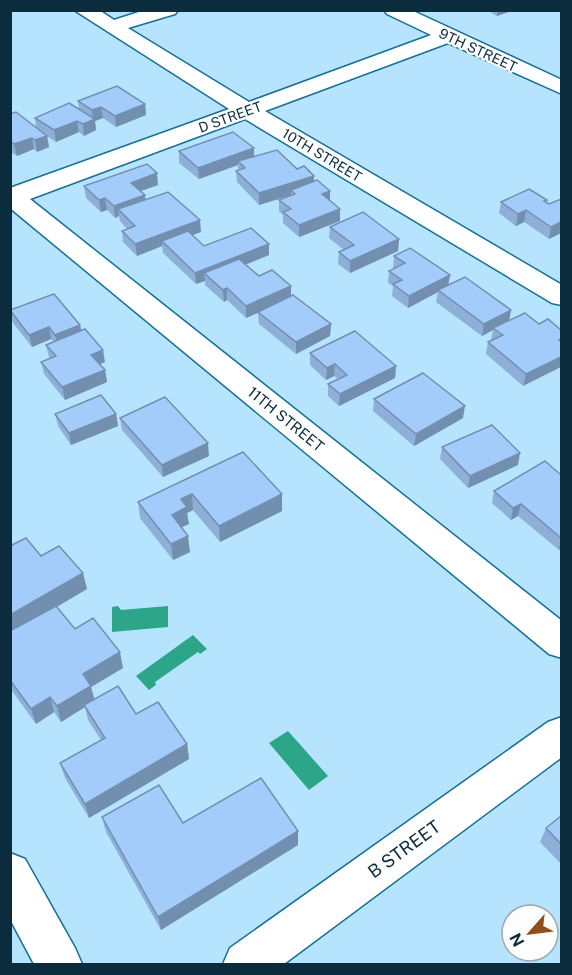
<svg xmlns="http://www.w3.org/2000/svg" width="572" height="975" viewBox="0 0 572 975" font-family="'Public Sans',sans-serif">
  <rect width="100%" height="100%" fill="#b6e4fe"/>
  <g fill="#2ca588">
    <polygon points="118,606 121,610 168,606 168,627 112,632 112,607"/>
    <polygon points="193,635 207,649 200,654 198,652 155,682 156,685 149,690 136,676"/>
    <polygon points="288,731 328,776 309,790 269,743"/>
  </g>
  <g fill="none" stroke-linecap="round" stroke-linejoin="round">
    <g stroke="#166f95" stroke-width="3">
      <g id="minor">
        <polygon points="74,10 99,10 114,20 145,10 178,10 175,14 128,28 249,102 431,35 387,14 384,10 411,10 562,80 562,94 448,43 265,111 562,285 562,305 552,303 245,119 30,199 562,621 562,658 549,654 10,208 10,188 229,109"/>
        <polygon points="562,717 562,757 284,964 223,964 230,948 548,722"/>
        <polygon points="10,853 25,859 75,948 82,964 34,964 10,919"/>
      </g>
    </g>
    <use href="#minor" fill="#fff" fill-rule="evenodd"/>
  </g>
  <g fill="#8dafd8">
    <polygon points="487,10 514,10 497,16"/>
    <polygon points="78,101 145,104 146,115 116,127 103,118 95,121 96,130 84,136 79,132 56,142 47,136 49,147 37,152 34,149 17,156 10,151 10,114 36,127 35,118 79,109"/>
    <polygon points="179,151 254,157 297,169 314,181 330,200 340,221 299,237 283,223 283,215 279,211 279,200 291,195 259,205 237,182 236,171 238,170 238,165 199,179 179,163"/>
    <polygon points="158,185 141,191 145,195 145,200 201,232 192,235 204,246 269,255 245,265 259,276 291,286 291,296 331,324 330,336 296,354 259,324 258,313 246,318 227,300 224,302 205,285 205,281 196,284 163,253 162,246 137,256 123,242 122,231 127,229 120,221 119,216 115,218 107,210 101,212 86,198 84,186"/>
    <polygon points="561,199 561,233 549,239 524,222 516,226 499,213 501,202 546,203 549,204"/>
    <polygon points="330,227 399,239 398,251 350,273 338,264 339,252 344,250 329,238"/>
    <polygon points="394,256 450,275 448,285 509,320 539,324 523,386 486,354 488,342 492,340 491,340 493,330 482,336 436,302 438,292 408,308 392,296 393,286 388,283 389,271 394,268 393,268"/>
    <polygon points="10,310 81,331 105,362 100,364 105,370 107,382 65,400 44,374 41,362 50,359 49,357 46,345 54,342 51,339 32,347 13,323"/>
    <polygon points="310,353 396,366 395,378 339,406 328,396 328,384 338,379 334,376 326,380 310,365"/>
    <polygon points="374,399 463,418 414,446 373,411"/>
    <polygon points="55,414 116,414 118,426 71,445 58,426"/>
    <polygon points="120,418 209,456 163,477 122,430"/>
    <polygon points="442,447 518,465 468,488 440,459"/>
    <polygon points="243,452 282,511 220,542 193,510 187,513 189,524 182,527 190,552 173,560 140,518 138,502"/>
    <polygon points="561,475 561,548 559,550 518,516 511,520 492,503 494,491"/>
    <polygon points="10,545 41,556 87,589 57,607 75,629 123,668 91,687 94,699 136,714 187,744 189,759 89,818 65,778 60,763 101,740 88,720 85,707 61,722 54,712 36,724 10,688"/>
    <polygon points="561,816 561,864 540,842 546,828"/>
    <polygon points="102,817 183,823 298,845 161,930 106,832"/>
  </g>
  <g fill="#738fb0">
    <polygon points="498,10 514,10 497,16"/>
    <polygon points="145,104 146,115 116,127 115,116"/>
    <polygon points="101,107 103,118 95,121 96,130 84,136 83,124 93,120 92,110"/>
    <polygon points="77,121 79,132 56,142 54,130"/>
    <polygon points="47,136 49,147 37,152 35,140"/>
    <polygon points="32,138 34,149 17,156 14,144"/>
    <polygon points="254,148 254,160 238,161 238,165 199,179 198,168"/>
    <polygon points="157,173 158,185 132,194 131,183"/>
    <polygon points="314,176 314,187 291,190 291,195 259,205 259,193"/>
    <polygon points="330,191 330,202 322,194"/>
    <polygon points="145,195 146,206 118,209 119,216 115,218 114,206"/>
    <polygon points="105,198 107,210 101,212 99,200"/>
    <polygon points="340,209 340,221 299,237 299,225"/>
    <polygon points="526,210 524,222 516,226 518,214"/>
    <polygon points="200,220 201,232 166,245 162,241 162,246 137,256 135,244"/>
    <polygon points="561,222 561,233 549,239 551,227"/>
    <polygon points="399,239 398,251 350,273 350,261"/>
    <polygon points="269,244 269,255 210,279 204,273 205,281 196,284 195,273"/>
    <polygon points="450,275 448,287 438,290 438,292 408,308 409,296"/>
    <polygon points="291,286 291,298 246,318 246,306"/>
    <polygon points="227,288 227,300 224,302 223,290"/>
    <polygon points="511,310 509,322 493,328 493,330 482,336 484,324"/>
    <polygon points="331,324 330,336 296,354 296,342"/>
    <polygon points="80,325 83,337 58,347 55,335"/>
    <polygon points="49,327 51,339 32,347 29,335"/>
    <polygon points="103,350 105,362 93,367 91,355"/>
    <polygon points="561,357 561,367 523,386 526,374"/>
    <polygon points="335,364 334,376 326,380 327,368"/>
    <polygon points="396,366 395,378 339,406 340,394"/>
    <polygon points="105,370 107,382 65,400 62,387"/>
    <polygon points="465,406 463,418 414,446 416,434"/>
    <polygon points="116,414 118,426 71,445 69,433"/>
    <polygon points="208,443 209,456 163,477 162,465"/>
    <polygon points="520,453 518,465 468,488 470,476"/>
    <polygon points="192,494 193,510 187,513 189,524 173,531 172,515 181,499"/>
    <polygon points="282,494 282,511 220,542 219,526"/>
    <polygon points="521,504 518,516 511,520 513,508"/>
    <polygon points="188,536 190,552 173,560 171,544"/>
    <polygon points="561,539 561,548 559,550"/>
    <polygon points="83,573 87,589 10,634 10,615"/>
    <polygon points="120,652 123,668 91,687 95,701 84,705 85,707 61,722 57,706 83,674"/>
    <polygon points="50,697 54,712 36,724 31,709"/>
    <polygon points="187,744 189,759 89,818 85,804"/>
    <polygon points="298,831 298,845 161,930 158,917"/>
  </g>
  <g fill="#a4ccfb" stroke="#738fb0" stroke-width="1.5">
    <polygon points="117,86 145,104 115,116 101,107 92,110 78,101"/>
    <polygon points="69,103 95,119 83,124 77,121 54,130 35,118"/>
    <polygon points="16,112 47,136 35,140 32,138 14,144 10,141 10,114"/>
    <polygon points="233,132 254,148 198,168 179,151"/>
    <polygon points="277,150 297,169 304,166 314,176 259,193 236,171 245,168 238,161"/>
    <polygon points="147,164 157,173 131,183 145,195 114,206 105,198 99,200 84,186"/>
    <polygon points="317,180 330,191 322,194 340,209 299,225 283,212 291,209 279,200 295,194 291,190"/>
    <polygon points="529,189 547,200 544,201 549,204 561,199 561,222 551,227 526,210 518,214 501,202"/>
    <polygon points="168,192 200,220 135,244 122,231 135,226 118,209"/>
    <polygon points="363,212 399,239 350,261 339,252 354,245 330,227"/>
    <polygon points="251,228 269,244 195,273 162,241 188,231 204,246"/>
    <polygon points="410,248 450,275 409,296 393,284 402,280 389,271 405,263 394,256"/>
    <polygon points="239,259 259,276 272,270 291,286 246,306 227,288 223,290 204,273"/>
    <polygon points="465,277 511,310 484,324 438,290"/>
    <polygon points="54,294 80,325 55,335 49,327 29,335 10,310"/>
    <polygon points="293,295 331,324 296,342 258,312"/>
    <polygon points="525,313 539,324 548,319 561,330 561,339 559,340 561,341 561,357 526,374 488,342 503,335 493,328"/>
    <polygon points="85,329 103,350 91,355 105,370 62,387 41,362 56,356 46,345"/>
    <polygon points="355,331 396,366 340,394 328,384 347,375 335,364 327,368 310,353"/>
    <polygon points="423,373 465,406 416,434 374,399"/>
    <polygon points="101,395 116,414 69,433 55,414"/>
    <polygon points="165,397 208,443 162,465 120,418"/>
    <polygon points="492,425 520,453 470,476 442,447"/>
    <polygon points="243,452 282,494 219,526 192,494 181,499 187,507 172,515 188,536 171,544 138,502"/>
    <polygon points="545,461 561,475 561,538 521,504 513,508 494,491"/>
    <polygon points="26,538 41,556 59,546 83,573 10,615 10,546"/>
    <polygon points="56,606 75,629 93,618 120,652 83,674 91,686 57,706 50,697 31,709 10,680 10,631"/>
    <polygon points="118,686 136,714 158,702 187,744 85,804 60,763 105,738 84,705"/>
    <polygon points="261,778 298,831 158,917 102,817 159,785 183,823"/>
    <polygon points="561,816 561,844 546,828"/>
  </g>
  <g text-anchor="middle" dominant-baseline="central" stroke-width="4.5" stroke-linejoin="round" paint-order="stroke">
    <g font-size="14" fill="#0a2c3d" stroke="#fdfdfd">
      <text transform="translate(478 50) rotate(25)">9TH STREET</text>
      <text transform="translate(230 117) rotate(-20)">D STREET</text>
      <text transform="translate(322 155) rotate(31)">10TH STREET</text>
    </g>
    <g font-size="15" fill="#0a2c3d" stroke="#fdfdfd">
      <text transform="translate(286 419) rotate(39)">11TH STREET</text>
    </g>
    <g font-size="18" fill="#0a2c3d" stroke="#fdfdfd">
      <text transform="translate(404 849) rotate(-36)">B STREET</text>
    </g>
  </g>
  <rect width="572" height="975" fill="none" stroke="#0a2c3d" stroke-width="24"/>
  <g transform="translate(530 933) rotate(242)"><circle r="28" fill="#fdfdfd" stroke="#9ca9b0" stroke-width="1.5"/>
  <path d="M0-4.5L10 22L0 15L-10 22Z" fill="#914f1e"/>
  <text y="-9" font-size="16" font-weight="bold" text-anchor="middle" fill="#0a2c3d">N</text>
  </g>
</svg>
